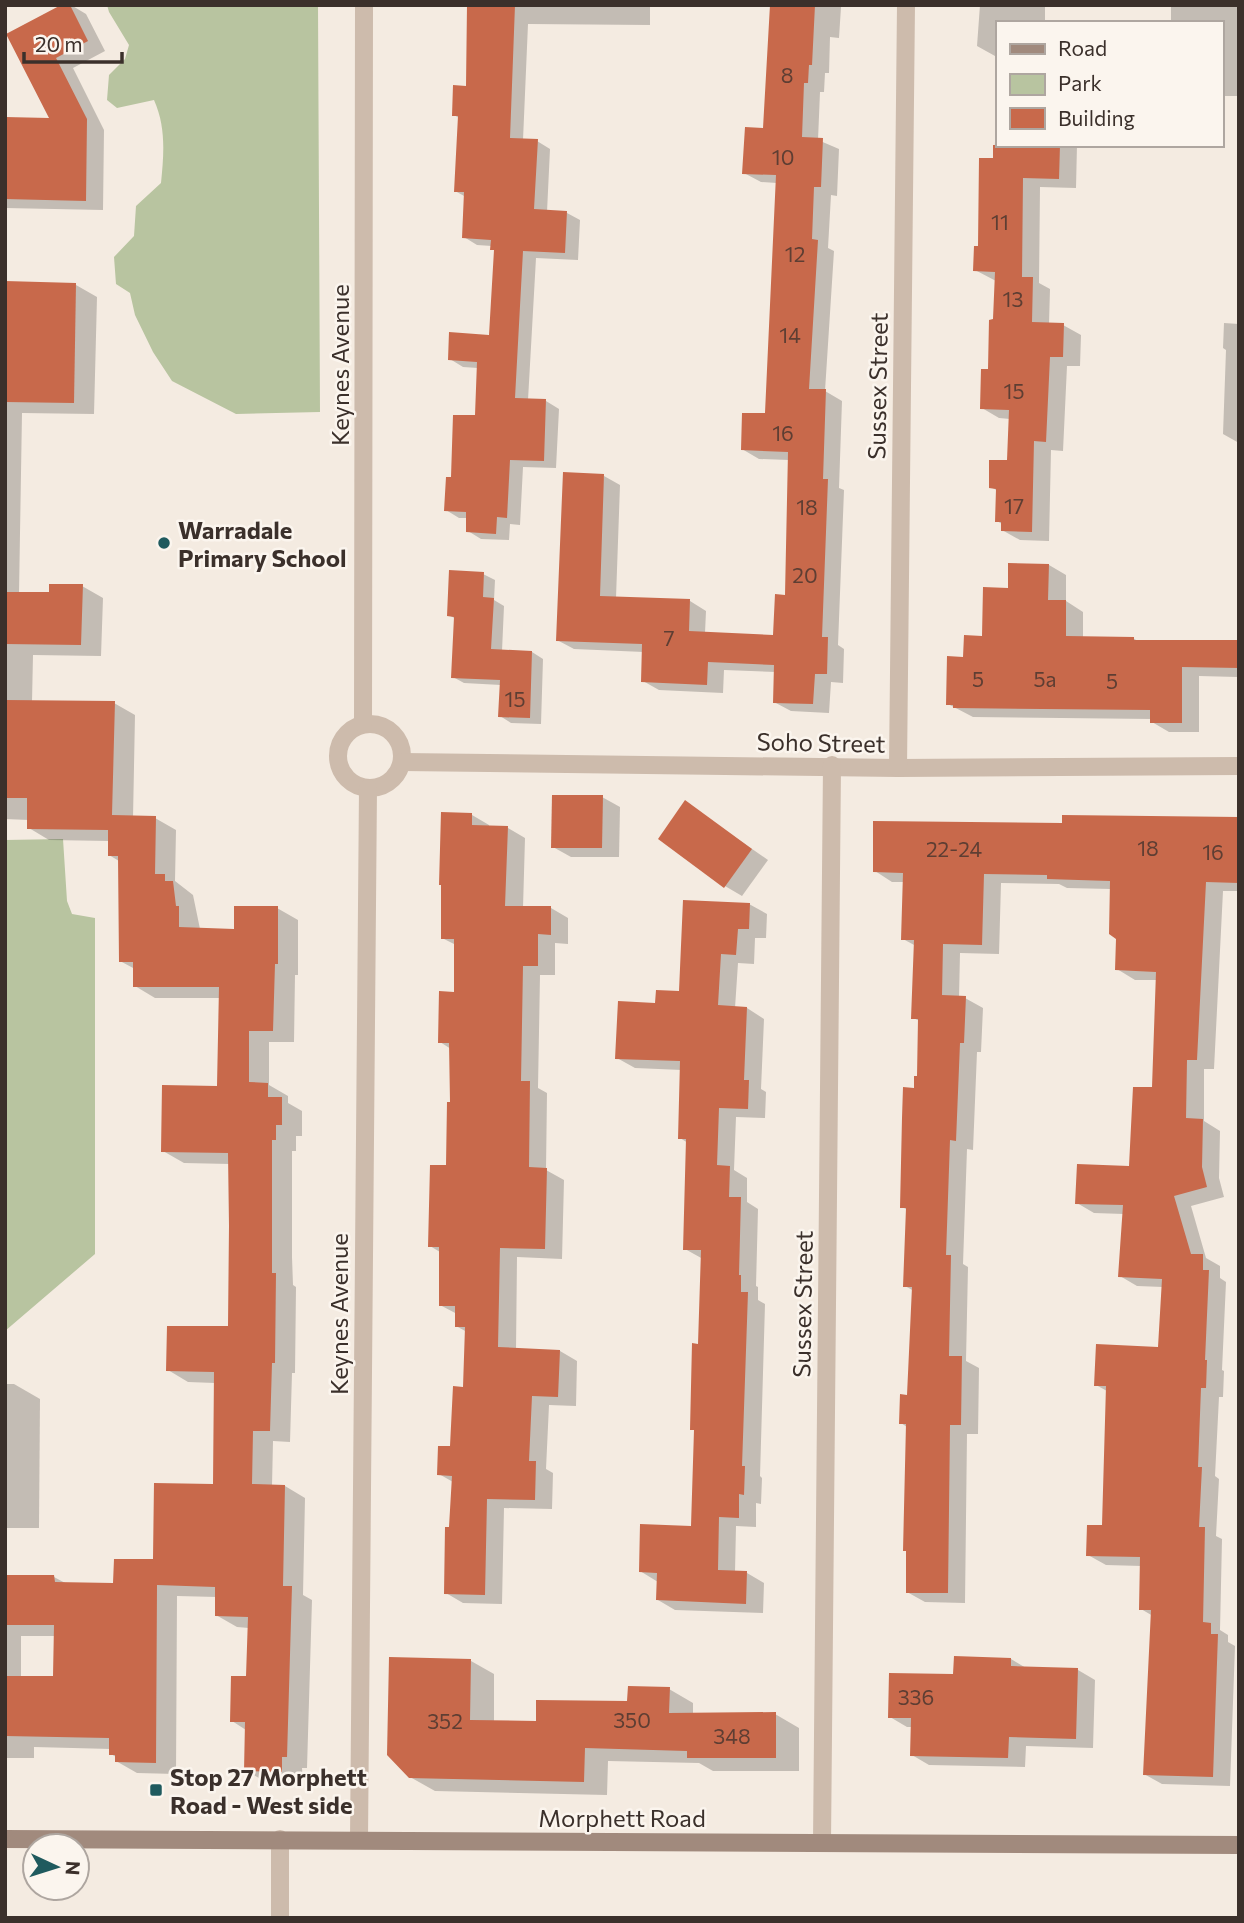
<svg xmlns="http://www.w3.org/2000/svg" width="1244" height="1923" viewBox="0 0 1244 1923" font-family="Commissioner,sans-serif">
  <rect width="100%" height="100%" fill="#f4ebe1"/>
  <g fill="#b8c4a0">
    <path d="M107 5H318L320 412 236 414 172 381 153 352 135 315 130 293 116 284 114 257 134 236 136 206 161 183C164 153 166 127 154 100L117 108 107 100 109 75 125 59 129 45 109 12Z"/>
    <polygon points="63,839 67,901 72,914 95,918 95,1254 5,1331 5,840"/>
  </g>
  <g fill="#0003" fill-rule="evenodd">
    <polygon points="65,5 71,5 86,14 105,51 73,68 104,130 103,210 5,208 5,119 52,120 8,35"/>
    <polygon points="468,5 650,5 650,25 528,24 523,140 537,141 550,149 547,212 567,213 580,220 578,260 536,258 528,400 546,401 559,409 556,468 523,467 520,525 510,524 509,540 481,539 468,531 468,518 459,518 446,510 453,479 476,417 478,368 463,367 450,359 491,337 496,251 492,246 477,245 464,237 466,197 455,191 459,118 454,115 468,87"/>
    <polygon points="771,5 837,5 841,7 839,38 830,37 829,73 825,73 824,92 820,92 818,140 839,149 837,196 831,195 828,248 834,251 825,391 842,401 839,488 844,490 838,645 844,649 843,683 831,682 829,713 791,711 774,702 776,672 724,670 723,693 659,690 643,681 644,652 574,649 557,640 604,476 620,485 616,598 690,601 706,611 705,633 775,637 786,596 789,460 759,459 742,449 767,415 777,183 761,182 744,173 765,129"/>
    <polygon points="980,5 1045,5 1045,20 1049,23 997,23 997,56 995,56 977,46"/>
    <polygon points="1171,5 1239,5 1239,96 1221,96 1221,23 1171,23"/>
    <polygon points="997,104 997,145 1077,145 1076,188 1040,187 1039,283 1050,289 1049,324 1063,325 1081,335 1080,366 1067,366 1063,451 1051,450 1049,541 1020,540 1002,530 1002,524 997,521 998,491 991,487 1009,462 1010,419 999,418 982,408 990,371 996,281 975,270 994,160"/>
    <path d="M5 283 76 285 97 297 94 414 22 413 19 594H51L82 586 103 598 101 656 33 655 32 702 114 703 135 715 133 818H155L176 830 175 881 193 895 200 929 235 930 277 908 298 920V975H295L294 1042H269V1085L288 1096V1103L302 1111V1136H296V1151H292V1257L293 1285 296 1287 295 1373H292L290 1442 273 1441 272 1486H285L305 1498 303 1595 312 1600 307 1768H302L303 1783 266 1782 245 1770 246 1730 232 1721 248 1678 249 1628 237 1627 216 1615 217 1597 177 1596 176 1774 137 1773 116 1761V1757L111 1754V1749L34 1747V1758H5V1577H54L67 1584 115 1585 155 1561 214 1486 215 1383 188 1382 168 1370 229 1328 230 1164 184 1163 163 1151 218 1088 220 998H155L135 986V969L120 961 119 861 109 855 110 841 49 840 29 828V820L5 819ZM21 1636H56L54 1678 21 1677Z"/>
    <polygon points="1224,323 1239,324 1239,443 1223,434 1226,350 1223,348"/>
    <polygon points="1049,565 1066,575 1066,601 1083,612 1083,638 1133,638 1139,642 1239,642 1239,706 1237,705 1237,677 1199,676 1199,732 1169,732 1152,722 1152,719 973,717 948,704 965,658 984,638 1009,589"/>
    <polygon points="483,574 495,580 494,600 504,606 502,651 532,652 543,659 541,724 511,723 500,716 501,685 464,683 453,677 456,619 449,615"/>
    <polygon points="602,797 620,807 619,857 571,857 553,847"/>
    <polygon points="686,803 768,860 742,896 725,886"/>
    <polygon points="472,815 489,825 489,827 508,828 525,838 523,908 551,908 568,918 568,944 555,943 555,975 540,975 538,1088 547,1093 546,1170 564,1180 562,1259 517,1257 516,1350 560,1351 577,1361 576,1406 549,1405 546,1469 553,1473 552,1509 504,1508 502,1604 463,1603 446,1593 453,1482 439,1474 452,1448 465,1389 467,1332 456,1326 457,1314 440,1305 440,1252 430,1246 448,1167 452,1104 451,1049 440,1042 456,994 456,945 442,938"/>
    <polygon points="1239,819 1239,891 1223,891 1214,1069 1204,1069 1204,1121 1220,1131 1219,1178 1224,1197 1191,1206 1206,1258 1220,1266 1220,1278 1226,1282 1222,1370 1224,1371 1223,1397 1219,1397 1215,1476 1219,1479 1216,1536 1222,1539 1220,1630 1228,1635 1228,1642 1235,1646 1230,1786 1162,1784 1144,1774 1153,1616 1141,1609 1142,1566 1106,1565 1088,1555 1104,1527 1107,1391 1096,1385 1160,1348 1163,1287 1137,1286 1120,1276 1124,1214 1094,1213 1077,1203 1131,1167 1154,1089 1158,980 1135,980 1117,969 1118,938 1111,889 1067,888 1059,884 1001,883 999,954 960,953 959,998 965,998 983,1008 981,1052 977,1052 973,1150 967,1149 963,1264 968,1267 966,1361 979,1368 978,1434 967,1434 965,1603 925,1602 907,1592 907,1427 901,1423 909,1397 914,1291 905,1286 908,1210 902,1207 918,1078 920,1021 913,1018 916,946 903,939 904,882 892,882 875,871 1063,825"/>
    <polygon points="749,904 767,914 766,938 755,938 754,964 738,963 735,1008 747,1008 764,1019 761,1089 766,1092 765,1118 736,1117 734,1170 747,1178 747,1202 758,1209 756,1286 758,1287 758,1300 765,1304 760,1476 762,1478 761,1504 756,1503 756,1527 736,1526 735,1572 747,1573 764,1583 763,1613 675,1610 658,1600 658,1582 640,1571 692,1528 703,1259 685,1249 688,1143 680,1138 682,1070 635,1068 617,1058 657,1005 681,992"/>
    <polygon points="5,1384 14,1384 40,1399 39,1528 5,1528"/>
    <polygon points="1011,1659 1026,1668 1078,1670 1095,1680 1093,1748 1026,1746 1025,1767 929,1765 912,1755 913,1727 907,1727 890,1717"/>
    <polygon points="471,1661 494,1674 494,1722 537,1723 629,1703 669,1689 693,1703 693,1714 775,1714 799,1728 799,1771 713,1771 699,1763 608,1761 607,1795 435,1791 410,1777"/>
  </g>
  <g fill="#c8694b">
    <polygon points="61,5 70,5 88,41 56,58 87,119 86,201 5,199 5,117 49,118 6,34"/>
    <polygon points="467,5 515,5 510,138 538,139 534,209 567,211 565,253 523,251 515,398 546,399 544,461 510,460 507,518 497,517 496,534 466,532 466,512 444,511 446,477 451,477 453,415 475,415 477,362 448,360 449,332 489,335 494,250 490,250 491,240 462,238 464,192 454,192 458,116 452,116 453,85 466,86"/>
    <polygon points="770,5 815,5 812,65 809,65 808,83 804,83 802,137 823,138 821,187 814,187 812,239 818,240 809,389 826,389 823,479 828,479 822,637 828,637 827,674 815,674 813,704 773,703 774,665 708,662 707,685 641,682 642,644 556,641 563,472 604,474 600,596 690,599 689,631 773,635 775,594 785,595 788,452 741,450 742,413 765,413 776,175 742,174 745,127 763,128"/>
    <polygon points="993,145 1060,145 1059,179 1023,178 1022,277 1033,277 1032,322 1064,323 1063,357 1050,357 1046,442 1034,441 1032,532 1001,531 1001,522 995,522 996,489 989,488 989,460 1007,460 1009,410 980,409 981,369 988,369 989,320 993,319 995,272 973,271 974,246 978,246 979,158 993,158"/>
    <polygon points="5,281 76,283 74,403 5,402"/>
    <polygon points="1008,563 1049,564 1048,600 1066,600 1066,636 1134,637 1134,640 1239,640 1239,668 1182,667 1182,723 1150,723 1150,710 953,708 953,705 946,705 947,656 963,657 964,635 982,636 983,587 1008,588"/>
    <polygon points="449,570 484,572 483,597 494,598 491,649 532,651 530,718 498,717 500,680 451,678 454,617 447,616"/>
    <polygon points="49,584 83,584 81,645 5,644 5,592 49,592"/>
    <polygon points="5,700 115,701 112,815 156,816 155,874 165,874 165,881 173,881 176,906 179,906 179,927 234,929 234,906 278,906 278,964 275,964 273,1031 249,1031 249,1082 268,1083 268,1097 282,1097 282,1125 276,1125 276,1140 272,1140 272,1273 276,1273 275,1363 272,1363 270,1431 253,1431 252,1484 285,1485 283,1586 292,1586 287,1757 282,1757 282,1772 244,1771 245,1722 230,1722 231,1676 246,1676 248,1617 215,1616 215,1587 157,1585 156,1763 115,1762 115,1755 109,1755 109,1738 5,1736 5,1676 53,1676 54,1625 5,1625 5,1575 54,1575 55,1582 113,1583 114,1559 153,1559 154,1483 213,1484 214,1372 166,1371 167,1326 228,1326 229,1226 228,1153 161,1152 162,1085 217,1086 219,987 133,987 133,962 119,962 118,856 108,856 108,830 27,829 27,798 5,798"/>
    <polygon points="552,795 603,795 602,848 551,848"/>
    <polygon points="685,800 752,849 724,888 658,839"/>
    <polygon points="441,812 472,813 472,825 508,826 505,906 551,906 551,935 538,934 538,966 523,966 521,1081 530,1081 529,1167 547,1168 545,1249 500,1248 498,1347 560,1350 558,1397 532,1396 529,1461 536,1461 535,1500 487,1499 485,1595 444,1594 445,1527 449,1527 452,1476 437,1475 438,1446 450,1446 453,1386 463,1387 465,1327 455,1327 455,1306 439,1306 439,1247 428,1247 430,1165 446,1165 447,1102 450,1102 449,1043 438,1043 439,991 454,992 454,939 441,939 441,885 439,885"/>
    <polygon points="1062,815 1239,817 1239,883 1206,882 1197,1060 1187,1060 1186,1118 1203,1119 1202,1167 1207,1187 1174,1196 1191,1254 1203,1254 1203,1270 1209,1270 1205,1360 1207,1360 1206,1388 1201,1388 1198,1467 1202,1467 1199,1527 1205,1527 1203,1622 1211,1623 1211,1634 1218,1634 1213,1777 1143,1775 1151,1610 1139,1610 1140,1557 1086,1556 1087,1525 1102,1525 1106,1386 1094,1386 1096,1344 1158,1347 1162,1279 1118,1277 1123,1205 1075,1204 1077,1164 1129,1166 1133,1087 1152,1087 1156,972 1115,970 1116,939 1109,934 1110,881 1047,879 1047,875 984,874 982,945 943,944 942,995 966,996 964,1043 960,1043 956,1141 950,1140 946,1255 951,1255 949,1356 962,1356 961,1425 950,1425 948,1593 906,1593 906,1551 903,1551 906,1424 899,1424 900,1394 907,1395 912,1287 903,1287 906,1208 900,1208 902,1118 903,1087 914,1088 914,1076 917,1076 918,1019 911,1019 914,940 901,940 903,873 873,872 873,821 1062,823"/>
    <polygon points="683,900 750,903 749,929 738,929 736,955 721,954 718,1005 747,1007 744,1080 749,1080 748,1109 719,1108 717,1165 730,1166 729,1197 741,1197 739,1275 741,1275 741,1292 748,1292 742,1466 745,1466 744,1495 739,1494 739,1518 719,1517 718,1570 747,1571 746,1604 656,1600 657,1573 639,1572 640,1524 691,1526 694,1430 690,1430 692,1343 698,1344 701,1250 683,1250 686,1139 678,1139 680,1061 615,1059 618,1001 655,1003 656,990 679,991"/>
    <polygon points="954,1656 1011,1658 1011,1666 1078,1668 1076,1739 1009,1737 1008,1758 910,1756 911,1718 888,1718 889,1673 953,1674"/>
    <polygon points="389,1657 471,1659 470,1720 536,1721 536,1700 627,1701 628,1686 670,1687 669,1713 776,1712 776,1758 687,1758 687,1751 585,1748 584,1782 409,1778 387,1755"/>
  </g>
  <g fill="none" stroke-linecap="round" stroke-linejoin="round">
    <g stroke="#cdbbac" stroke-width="18">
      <circle cx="370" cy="756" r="32"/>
      <polyline points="363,724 364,5"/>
      <polyline points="402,762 898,768 1239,766"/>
      <polyline points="898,768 906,5"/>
      <polyline points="359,1840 368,788"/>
      <polyline points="822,1843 832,765"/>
      <polyline points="280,1918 280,1839"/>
    </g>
    <polyline stroke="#a18a7d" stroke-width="18" points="5,1839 1239,1845"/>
  </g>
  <g fill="#1f5a5e" stroke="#fbf5ee" stroke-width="2.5">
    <circle cx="164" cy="543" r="7"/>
    <rect x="149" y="1783" width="14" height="14" rx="3.5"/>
  </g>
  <g text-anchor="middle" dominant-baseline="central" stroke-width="5" stroke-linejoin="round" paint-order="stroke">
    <g font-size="21" fill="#5e3e33">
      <text x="787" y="74">8</text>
      <text x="783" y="156">10</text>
      <text x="1000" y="221">11</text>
      <text x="795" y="253">12</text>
      <text x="1013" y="298">13</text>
      <text x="790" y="334">14</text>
      <text x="1014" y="390">15</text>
      <text x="783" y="432">16</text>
      <text x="1014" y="505">17</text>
      <text x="807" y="506">18</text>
      <text x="805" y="574">20</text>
      <text x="669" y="637">7</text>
      <text x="978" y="678">5</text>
      <text x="1045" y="678">5a</text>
      <text x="1112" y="680">5</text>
      <text x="515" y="698">15</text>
      <text x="1148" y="847">18</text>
      <text x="954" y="848">22-24</text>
      <text x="1213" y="851">16</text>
      <text x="916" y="1696">336</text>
      <text x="632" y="1719">350</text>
      <text x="445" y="1720">352</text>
      <text x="732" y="1735">348</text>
    </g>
    <g font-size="24" fill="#3b302b" stroke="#fbf5ee">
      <text transform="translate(339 365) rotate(-90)">Keynes Avenue</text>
      <text transform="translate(877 386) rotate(-89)">Sussex Street</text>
      <text transform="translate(821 742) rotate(1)">Soho Street</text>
      <text transform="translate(802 1304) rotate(-89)">Sussex Street</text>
      <text transform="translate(338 1314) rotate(-90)">Keynes Avenue</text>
      <text x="622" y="1817">Morphett Road</text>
    </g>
    <g font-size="24" font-weight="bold" fill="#3b302b" stroke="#fbf5ee" text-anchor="start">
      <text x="178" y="529">Warradale<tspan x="178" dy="28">Primary School</tspan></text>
      <text x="170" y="1776">Stop 27 Morphett<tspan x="170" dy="28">Road - West side</tspan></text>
    </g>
  </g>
  <rect width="1244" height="1923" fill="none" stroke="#3b302b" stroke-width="14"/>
  <rect x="996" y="21" width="228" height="126" fill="#fbf5ee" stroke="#aea6a0" stroke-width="2"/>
  <rect x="1010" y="44" width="35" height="10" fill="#a18a7d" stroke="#aea6a0" stroke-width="2"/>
  <text x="1058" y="56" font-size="21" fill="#3b302b">Road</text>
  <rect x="1010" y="74" width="35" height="21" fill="#b8c4a0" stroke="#aea6a0" stroke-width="2"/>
  <text x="1058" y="91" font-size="21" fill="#3b302b">Park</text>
  <rect x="1010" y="108" width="35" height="21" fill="#c8694b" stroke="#aea6a0" stroke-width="2"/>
  <text x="1058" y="126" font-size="21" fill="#3b302b">Building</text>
  <g transform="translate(56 1867) rotate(94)"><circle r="33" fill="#fbf5ee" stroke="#aea6a0" stroke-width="2"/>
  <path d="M0-5L12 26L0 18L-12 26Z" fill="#1f5a5e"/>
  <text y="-10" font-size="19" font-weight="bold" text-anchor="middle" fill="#3b302b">N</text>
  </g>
  <path d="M24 52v10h98v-10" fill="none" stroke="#3b302b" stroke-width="3.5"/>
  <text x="35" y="52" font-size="21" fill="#3b302b" stroke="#fbf5ee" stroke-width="5" paint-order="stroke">20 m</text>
</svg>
